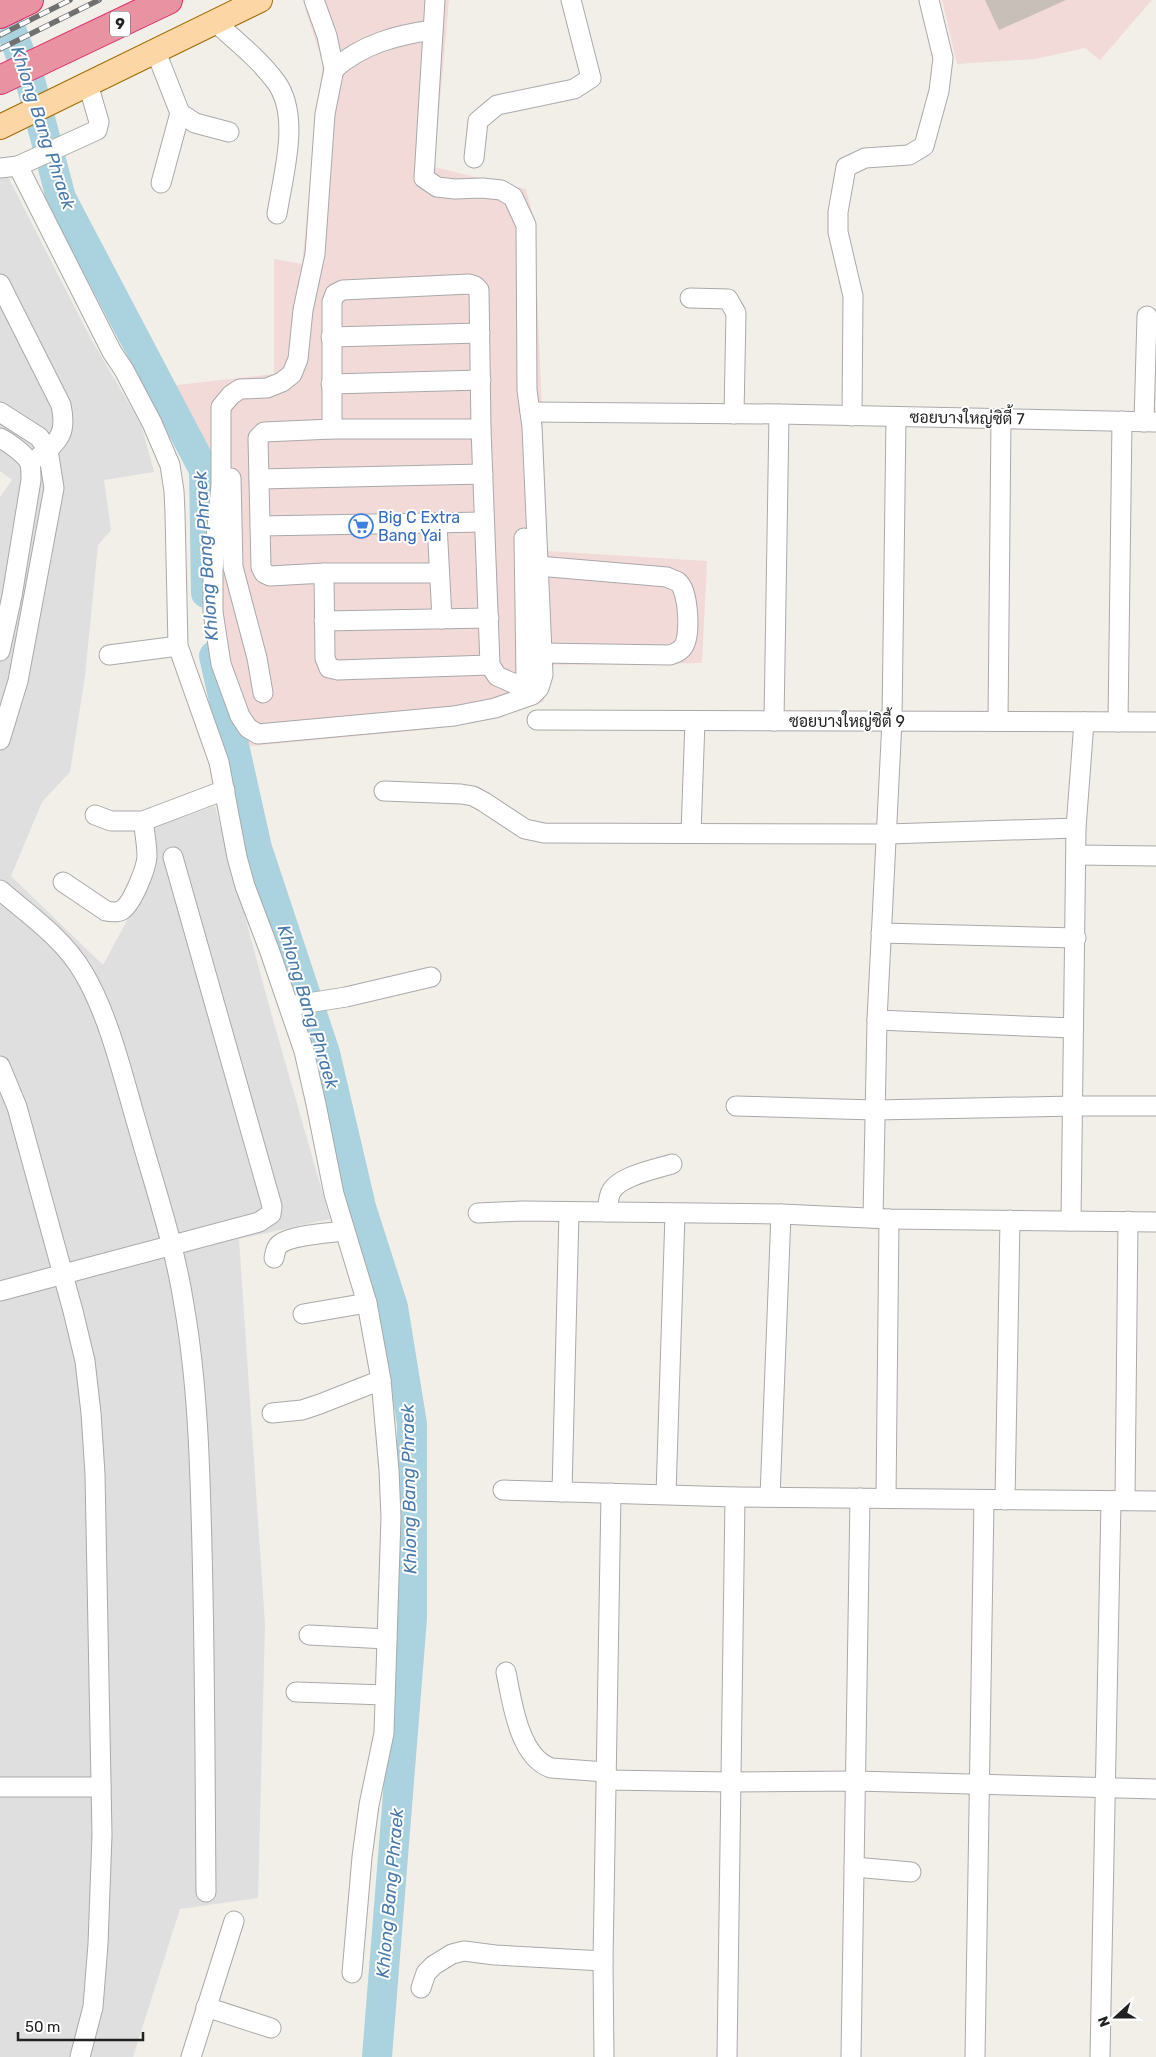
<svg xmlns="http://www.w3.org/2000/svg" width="1156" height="2057" viewBox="0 0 1156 2057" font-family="Rubik,Sarabun,sans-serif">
  <rect width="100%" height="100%" fill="#f2efe9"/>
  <polygon fill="#e0dfdf" points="3,167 91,339 141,424 154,472 104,480 111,530 98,545 85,676 70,772 42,802 11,876 103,965 156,867 155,827 215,806 270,1009 330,1219 239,1239 265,1624 258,1898 180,1909 133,2057 0,2057 0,497 12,480 0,471 0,169"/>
  <g fill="#f2dad9">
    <polygon points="322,0 449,0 434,167 526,189 534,220 548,551 707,561 702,663 554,665 543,702 433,729 250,746 213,664 209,466 169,386 274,374 274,259 302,264 323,63 305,9"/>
    <polygon points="942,0 1152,0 1100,60 1085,48 1035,59 957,64"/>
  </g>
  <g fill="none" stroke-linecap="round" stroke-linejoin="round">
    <g stroke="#aad3df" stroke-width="30">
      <polyline points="0,0 30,80 61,198 204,470 206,593"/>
      <polyline points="214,656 257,848 325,1053 361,1207 393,1307 412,1424 412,1618 377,2057"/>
    </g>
  </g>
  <polygon fill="#c7bfb8" points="985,0 1066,0 999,30"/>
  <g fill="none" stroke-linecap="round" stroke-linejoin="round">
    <g stroke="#a9a9a9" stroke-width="21">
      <g id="minor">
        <polyline points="314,0 327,36 334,69 325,114 315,254 303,310 298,359 292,374 282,382 267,388 240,389 231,395 221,407 221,485 213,570 213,612 221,664 240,716 248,728 258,734 454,716 495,708 532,695 539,688 543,675 532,427 527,390 526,225 513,197 501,190 482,188 455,189 437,187 424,178 435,0"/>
        <path d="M215 22C236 41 260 60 276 82 301 116 283 175 277 214"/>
        <polyline points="156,52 180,113 161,183"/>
        <path d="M334 69C363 44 396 35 433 30"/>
        <polyline points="180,113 195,123 229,132"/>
        <polyline points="474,158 478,121 497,105 574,89 591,78 571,0"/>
        <polyline points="18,166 112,352 124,370 152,423 170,465 174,491 175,513 178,646 219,762 237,857 245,886 270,952 304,1051 316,1104 334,1194 367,1303 381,1380 389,1470 391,1517 384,1733 369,1805 362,1857 352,1973"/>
        <polyline points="0,168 18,166 97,130 99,122 88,84"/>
        <path d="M0 284 61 405C67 433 60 440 39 457"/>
        <polyline points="690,298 728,299 736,313 734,414"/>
        <polyline points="331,337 480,333"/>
        <polyline points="331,384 481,380"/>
        <polyline points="0,412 39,437 48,450 54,488 18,681 0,740"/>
        <polyline points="530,412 779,414 1156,422"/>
        <polyline points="852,416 853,296 838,232 838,212 846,167 865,158 909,155 924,146 939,91 943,58 929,0"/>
        <polyline points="1144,422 1147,316"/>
        <polyline points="332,429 332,302 335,294 343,290 469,284 475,286 479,290 481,429 490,665 497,676 515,684 522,682 526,676 524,538"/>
        <polyline points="481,429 332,429 264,432 258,438 261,567 264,573 270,576 324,573 325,658 329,668 338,670 490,665"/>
        <path d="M0 438C8 442 27 455 30 464 31 469 31 475 31 480L12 596 0 651"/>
        <polyline points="231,478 233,567 257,658 263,693"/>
        <polyline points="259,479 483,474"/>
        <polyline points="437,524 442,619"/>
        <polyline points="260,526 484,522"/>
        <path d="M538 566 667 577C670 579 675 580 678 582 689 591 691 637 683 647 680 652 675 653 670 655L542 653"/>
        <polyline points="324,573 439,573"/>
        <polyline points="324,621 489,618"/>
        <polyline points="109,655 178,646"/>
        <polyline points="537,720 1156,722"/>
        <polyline points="774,721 779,414"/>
        <polyline points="998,721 1001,419"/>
        <polyline points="1118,722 1122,421"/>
        <polyline points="384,791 461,794 473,796 484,802 525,829 544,833 888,834 1076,828"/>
        <polyline points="95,815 111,821 143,821 225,790"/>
        <polyline points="691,833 695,721"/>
        <polyline points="1076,855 1156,856"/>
        <path d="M63 882 106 911C111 912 117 913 122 910 132 904 146 869 147 857 147 845 145 833 143 821"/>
        <path d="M0 890C29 915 63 938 83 972 110 1017 124 1081 139 1131 155 1188 175 1246 184 1305 198 1385 200 1467 202 1548 205 1662 205 1777 206 1892"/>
        <polyline points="881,933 1076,938"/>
        <polyline points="289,1006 346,997 431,977"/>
        <polyline points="877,1020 1073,1028"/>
        <polyline points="0,1066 17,1107 73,1311 85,1361 91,1413 95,1474 102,1835 98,1944 93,2007 80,2057"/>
        <polyline points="736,1106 875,1110 1074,1106 1156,1106"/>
        <path d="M607 1212C608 1206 608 1198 611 1192 619 1176 656 1169 672 1164"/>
        <polyline points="478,1213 522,1211 781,1214 889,1219 1156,1222"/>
        <polyline points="873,1218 877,1020 892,721 896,417"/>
        <polyline points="1071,1221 1076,828 1084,722"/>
        <path d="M274 1258C275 1253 276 1247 280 1244 291 1235 329 1233 344 1231"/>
        <polyline points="0,1291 259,1222 271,1214 272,1206 173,857"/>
        <polyline points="303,1314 367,1303"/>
        <polyline points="272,1413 302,1410 320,1404 381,1380"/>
        <polyline points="503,1490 735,1497 1156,1501"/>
        <polyline points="562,1492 569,1212"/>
        <polyline points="666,1494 675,1214"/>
        <polyline points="770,1497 781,1214"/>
        <polyline points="886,1497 889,1219"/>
        <polyline points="1005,1500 1010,1220"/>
        <polyline points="1125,1500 1128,1221"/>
        <polyline points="309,1635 387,1639"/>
        <path d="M506 1672C512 1702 519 1757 551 1768L606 1772"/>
        <polyline points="296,1692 385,1695"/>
        <polyline points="606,1780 731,1782 855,1781 1156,1789"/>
        <polyline points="0,1787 101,1787"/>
        <polyline points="854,1867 911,1872"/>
        <polyline points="421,1988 426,1973 434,1965 452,1954 464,1951 495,1955 603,1961"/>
        <polyline points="206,2007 271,2028"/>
        <polyline points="191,2057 234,1921"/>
        <polyline points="604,2057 603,1961 611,1493"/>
        <polyline points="727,2057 735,1497"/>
        <polyline points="851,2057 860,1498"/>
        <polyline points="975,2057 984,1500"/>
        <polyline points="1100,2057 1111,1501"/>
      </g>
    </g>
    <g stroke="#a06b00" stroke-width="26">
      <polyline id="major" points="0,127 260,0"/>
    </g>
    <g stroke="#dc2a67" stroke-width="30">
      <g id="highway">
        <polyline points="0,14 29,0"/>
        <polyline points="0,80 168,0"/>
      </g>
    </g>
    <use href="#minor" stroke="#fff" stroke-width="19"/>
    <use href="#major" stroke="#fcd6a4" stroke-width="24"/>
    <use href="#highway" stroke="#e892a2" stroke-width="28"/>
    <g stroke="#707070" stroke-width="5.5">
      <g id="rail">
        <polyline points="0,35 70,0"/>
        <polyline points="0,49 99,0"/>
      </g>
    </g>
    <use href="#rail" stroke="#fff" stroke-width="4" stroke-dasharray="11" stroke-linecap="butt"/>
  </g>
  <defs>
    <g id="supermarket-ring" transform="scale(1.25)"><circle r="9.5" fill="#fff" stroke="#3f7fe0" stroke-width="1.5"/><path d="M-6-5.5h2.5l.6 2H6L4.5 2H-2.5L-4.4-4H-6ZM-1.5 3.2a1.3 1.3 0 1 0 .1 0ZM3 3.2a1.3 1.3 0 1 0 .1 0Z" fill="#3f7fe0"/></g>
  </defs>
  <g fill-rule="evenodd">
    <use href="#supermarket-ring" x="361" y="526"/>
  </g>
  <g text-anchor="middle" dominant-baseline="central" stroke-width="4" stroke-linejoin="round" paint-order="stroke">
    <rect fill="#fff" stroke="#646464" stroke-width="1" x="110" y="11.5" width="20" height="25" rx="4"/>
    <g font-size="15" font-weight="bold" fill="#222">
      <text x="120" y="24">9</text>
    </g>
    <g font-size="16" fill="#222" stroke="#fff">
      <text transform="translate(967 418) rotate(1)">ซอยบางใหญ่ซิตี้ 7</text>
      <text x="847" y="721">ซอยบางใหญ่ซิตี้ 9</text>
    </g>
    <g font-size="16" fill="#366cbe" stroke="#fff" text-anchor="start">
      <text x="378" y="517">Big C Extra<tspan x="378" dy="18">Bang Yai</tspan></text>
    </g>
    <g font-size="18" font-style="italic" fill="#4a7aab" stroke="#fff">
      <text transform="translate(43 128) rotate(72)">Khlong Bang Phraek</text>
      <text transform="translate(206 556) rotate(-94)">Khlong Bang Phraek</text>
      <text transform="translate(308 1007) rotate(73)">Khlong Bang Phraek</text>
      <text transform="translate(409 1489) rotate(-91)">Khlong Bang Phraek</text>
      <text transform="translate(390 1893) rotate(-85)">Khlong Bang Phraek</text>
    </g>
  </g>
  <g transform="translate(1116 2017) rotate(249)" stroke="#ffffff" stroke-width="4" paint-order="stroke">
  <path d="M0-4L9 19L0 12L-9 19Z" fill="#222222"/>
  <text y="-8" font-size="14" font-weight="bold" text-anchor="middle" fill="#222222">N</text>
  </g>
  <path d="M18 2032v8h125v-8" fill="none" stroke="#222222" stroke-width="2.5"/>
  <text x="25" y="2032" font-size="15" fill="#222222" stroke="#ffffff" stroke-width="4" paint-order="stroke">50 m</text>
</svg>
